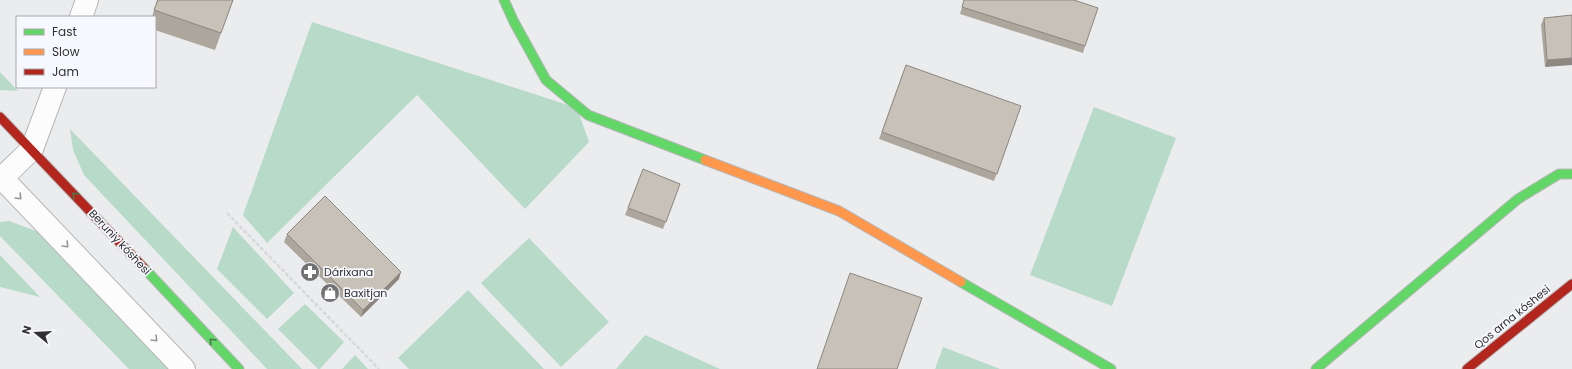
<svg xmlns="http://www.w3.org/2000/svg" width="1572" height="369" viewBox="0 0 1572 369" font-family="Poppins,sans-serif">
  <rect width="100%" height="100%" fill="#ebecee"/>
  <g fill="#b8dac9">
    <polygon points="312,22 577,108 589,142 525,209 417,95 267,243 243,215"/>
    <polygon points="0,72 18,91 0,90"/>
    <polygon points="1094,107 1176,138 1112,306 1030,275"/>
    <polygon points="70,129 302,369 267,369 84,175 73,150"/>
    <polygon points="9,221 41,233 171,369 129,369 0,236 0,222"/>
    <polygon points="233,227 294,293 267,319 217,269"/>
    <polygon points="529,238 609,322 561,367 481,283"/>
    <polygon points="0,255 40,297 0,287"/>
    <polygon points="468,290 544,369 409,369 398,358"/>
    <polygon points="305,304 344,342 320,369 318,369 278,329"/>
    <polygon points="645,335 720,369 616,369"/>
    <polygon points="943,347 1000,369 935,369"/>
    <polygon points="355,355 368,369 342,369"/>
  </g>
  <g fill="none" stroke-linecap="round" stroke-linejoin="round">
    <g stroke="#b6b7b8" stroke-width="24">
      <g id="street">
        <polyline points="81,17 87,0"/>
        <polyline points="0,176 184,369"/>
        <polyline points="0,180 32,149 55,87"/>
      </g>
    </g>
    <g stroke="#b6b7b8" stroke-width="11">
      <g id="fast">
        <polyline points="504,0 514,22 546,80 588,115 705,160"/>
        <polyline points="144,268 239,369"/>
        <polyline points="961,282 1111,369"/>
        <polyline points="1316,369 1518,199 1559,174 1572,174"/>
      </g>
    </g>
    <g stroke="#b6b7b8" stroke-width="11">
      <polyline id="slow" points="705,160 839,211 961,282"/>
    </g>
    <g stroke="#b6b7b8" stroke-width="11">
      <g id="jam">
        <polyline points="0,117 144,268"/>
        <polyline points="1467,369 1572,284"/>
      </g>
    </g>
    <polyline stroke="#d7d8d9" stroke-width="2.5" stroke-dasharray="4 2" stroke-linecap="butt" points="227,213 379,369"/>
    <use href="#street" stroke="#fcfcfc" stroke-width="22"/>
    <use href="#fast" stroke="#63d668" stroke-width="9"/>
    <use href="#slow" stroke="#ff974d" stroke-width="9"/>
    <use href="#jam" stroke="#b3261e" stroke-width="9"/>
  </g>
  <g fill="#aca69d">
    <polygon points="157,0 233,0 215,50 155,30 155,17 152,17"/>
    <polygon points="964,0 1074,0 1085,46 1083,53 960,14"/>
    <polygon points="1572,15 1545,67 1541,25 1544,18"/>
    <polygon points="906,65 1021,106 994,181 879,139"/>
    <polygon points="643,169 680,184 663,229 625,215"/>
    <polygon points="287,234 399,279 361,317 284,242"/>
  </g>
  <g fill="#8c8780">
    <polygon points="1572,58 1572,65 1545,67 1547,60"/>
    <polygon points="401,272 399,279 361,317 363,310"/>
  </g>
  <g fill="#c8c1b7" stroke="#8c8780">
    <polygon points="158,0 233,0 221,33 154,10"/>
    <polygon points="964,0 1074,0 1098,8 1085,46 962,7"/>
    <polygon points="1572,15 1572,58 1547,60 1544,18"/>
    <polygon points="906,65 1021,106 997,174 882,132"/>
    <polygon points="643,169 680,184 666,222 628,208"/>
    <polygon points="325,196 401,272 363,310 287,234"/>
    <polygon points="850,273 922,298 897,369 817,369"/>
  </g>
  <defs><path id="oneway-chevron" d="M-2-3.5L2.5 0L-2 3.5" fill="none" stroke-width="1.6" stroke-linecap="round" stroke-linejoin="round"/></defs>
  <g stroke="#487b4b">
    <use href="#oneway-chevron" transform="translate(75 195) rotate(-133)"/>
    <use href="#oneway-chevron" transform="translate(212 341) rotate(-133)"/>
  </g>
  <g stroke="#969698">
    <use href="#oneway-chevron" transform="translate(19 197) rotate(46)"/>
    <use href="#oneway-chevron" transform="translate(66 245) rotate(46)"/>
    <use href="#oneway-chevron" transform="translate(155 339) rotate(46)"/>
  </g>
  <defs>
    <g id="pharmacy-disc" transform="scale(1)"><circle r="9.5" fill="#727274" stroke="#f7f8fd"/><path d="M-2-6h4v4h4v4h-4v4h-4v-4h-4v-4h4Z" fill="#fff"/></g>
    <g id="shop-disc" transform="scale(1)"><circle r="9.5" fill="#727274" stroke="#f7f8fd"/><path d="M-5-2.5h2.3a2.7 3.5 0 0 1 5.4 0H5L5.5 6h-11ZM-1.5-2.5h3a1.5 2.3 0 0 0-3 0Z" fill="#fff"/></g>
  </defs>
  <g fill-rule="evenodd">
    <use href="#pharmacy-disc" x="310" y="272"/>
    <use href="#shop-disc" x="330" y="293"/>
  </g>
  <g text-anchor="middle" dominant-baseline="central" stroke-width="3.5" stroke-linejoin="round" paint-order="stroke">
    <g font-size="11" fill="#313133" stroke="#f7f8fd">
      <text transform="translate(120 242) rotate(47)">Beruniy kóshesi</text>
      <text transform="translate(1512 317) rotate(-39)">Qos arna kóshesi</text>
    </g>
    <g font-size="11" fill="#313133" stroke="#f7f8fd" text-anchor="start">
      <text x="324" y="272">Dárixana</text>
      <text x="344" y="293">Baxitjan</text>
    </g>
  </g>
  <rect x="16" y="16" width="140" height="72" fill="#f7f8fd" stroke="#a8a8ac"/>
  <rect x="24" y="29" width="20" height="6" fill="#63d668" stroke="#a8a8ac"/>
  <text x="52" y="36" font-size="12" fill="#313133">Fast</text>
  <rect x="24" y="49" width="20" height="6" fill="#ff974d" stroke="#a8a8ac"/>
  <text x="52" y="56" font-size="12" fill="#313133">Slow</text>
  <rect x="24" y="69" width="20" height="6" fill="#b3261e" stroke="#a8a8ac"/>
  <text x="52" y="76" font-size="12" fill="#313133">Jam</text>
  <g transform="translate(36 333) rotate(288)" stroke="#f7f8fd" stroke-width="3" paint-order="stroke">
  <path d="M0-3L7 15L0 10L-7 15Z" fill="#313133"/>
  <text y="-6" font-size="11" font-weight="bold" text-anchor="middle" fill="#313133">N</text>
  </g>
</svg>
